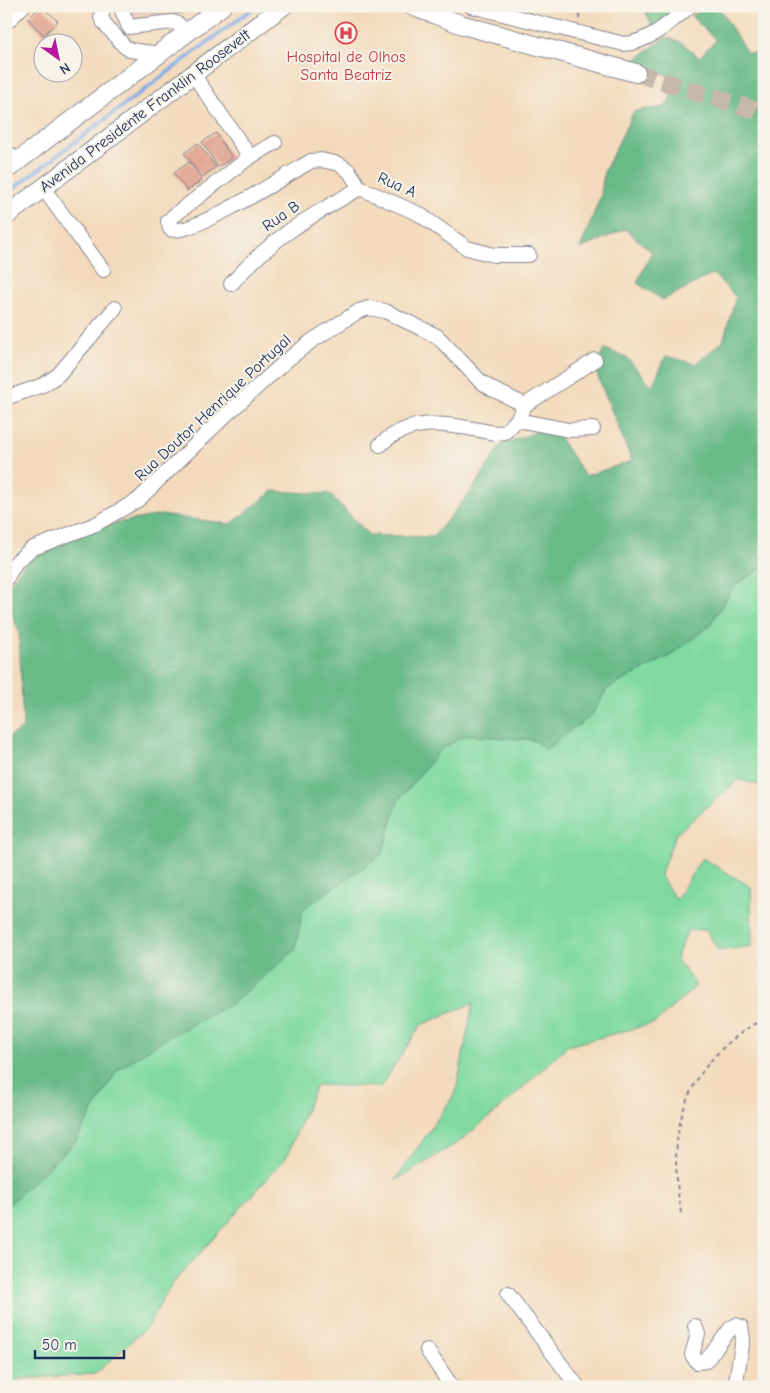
<svg xmlns="http://www.w3.org/2000/svg" width="770" height="1393" viewBox="0 0 770 1393" font-family="'Comic Neue',sans-serif">
  <rect width="100%" height="100%" fill="#f7f3e8"/>
  <filter id="ink" filterUnits="userSpaceOnUse"><feTurbulence type="fractalNoise" baseFrequency=".02" numOctaves="2"/><feDisplacementMap in="SourceGraphic" scale="10" xChannelSelector="R" yChannelSelector="G"/><feConvolveMatrix kernelMatrix="1 2 1 2 8 2 1 2 1" color-interpolation-filters="sRGB"/></filter>
  <filter id="wash" filterUnits="userSpaceOnUse"><feTurbulence type="fractalNoise" baseFrequency=".0096" numOctaves="4" result="noise"/><feDisplacementMap in="SourceGraphic" scale="20" xChannelSelector="R" yChannelSelector="G"/><feGaussianBlur stdDeviation="1.12" result="paint"/><feColorMatrix in="noise" values="0 0 0 0 0 0 0 0 0 0 0 0 0 0 0 0 0 1.4 0 .05"/><feComposite in="paint" operator="in"/></filter>
  <g filter="url(#wash)">
    <rect width="100%" height="100%" fill="#f3dabc"/>
    <polygon fill="#80daa0" stroke="#4e847f" points="764,567 764,786 738,780 676,834 660,875 676,900 702,858 751,887 752,946 719,951 706,930 688,930 676,958 696,986 655,1023 567,1046 502,1107 460,1141 395,1181 456,1092 473,1003 421,1025 380,1087 316,1085 286,1158 172,1284 147,1327 95,1374 18,1379 12,1387 6,1387 6,1207 75,1142 117,1070 295,950 302,909 382,854 398,801 441,749 466,735 534,740 591,716 607,689 671,655 709,626 735,585"/>
    <g fill="#68ba86" stroke="#427472">
      <polygon points="643,6 678,6 653,27"/>
      <polygon points="706,6 718,6 747,53 764,53 764,567 735,585 709,626 671,655 607,689 591,716 545,750 534,740 466,735 441,749 398,801 382,854 303,909 295,950 233,1003 168,1037 117,1070 75,1142 6,1207 6,739 23,728 19,632 6,599 6,587 30,558 99,526 160,515 231,524 273,491 330,494 369,535 433,537 473,489 501,445 552,426 585,476 632,461 594,367 605,349 627,358 652,386 666,356 696,364 723,341 736,297 713,274 663,300 637,283 652,252 625,229 580,249 601,195 604,172 634,111 665,107 678,83 667,75 631,63 666,37 682,43 699,57 716,40 691,16"/>
    </g>
    <g fill="none" stroke-linecap="round" stroke-linejoin="round">
      <polyline stroke="#7aaae5" stroke-width="4" points="6,194 256,6"/>
    </g>
    <g id="blocks">
      <g fill="#e2a795">
        <polygon points="41,6 58,21 44,35 28,19"/>
        <polygon points="125,6 184,6 185,12 129,25"/>
        <polygon points="216,133 232,158 218,167 202,142"/>
        <polygon points="198,143 216,167 202,177 184,153"/>
        <polygon points="189,162 202,180 187,191 174,173"/>
      </g>
    </g>
  </g>
  <g filter="url(#ink)">
    <use href="#blocks" fill-opacity="0" stroke="#87848d" stroke-width="1"/>
    <g fill="none" stroke-linecap="round" stroke-linejoin="round">
      <polyline stroke="#c8b8a9" stroke-width="18" stroke-dasharray="18 9" stroke-linecap="butt" points="636,73 764,113"/>
      <g stroke="#87848d" stroke-width="16">
        <g id="minor">
          <polyline points="104,6 101,17 104,23 124,46 130,50 159,54"/>
          <polyline points="120,6 129,27 172,22 178,24 187,33"/>
          <path d="M471 6 624 44C648 43 672 21 690 6"/>
          <polyline points="6,23 23,6"/>
          <polyline points="193,74 250,157"/>
          <path d="M275 143 250 157 176 214 168 221 170 229C188 238 289 174 311 161L321 160 339 164 349 171 360 188 419 214 467 248 494 255H529"/>
          <polyline points="6,151 17,162"/>
          <polyline points="43,188 103,270"/>
          <path d="M231 284C273 237 307 218 360 188"/>
          <polyline points="6,398 43,385 58,375 115,308"/>
          <polyline points="593,429 569,430 517,420 525,405 595,360"/>
          <path d="M380 445C415 413 454 426 496 433L505 432 517 420"/>
          <polyline points="6,579 16,562 31,549 96,524 138,500 227,414 287,360 313,340 359,311 369,308 385,311 437,336 480,381 492,389 525,405"/>
          <polyline points="508,1294 578,1387"/>
          <polyline points="695,1326 698,1334 692,1355 697,1362 706,1361 731,1328 736,1325 741,1327 743,1339 735,1387"/>
          <polyline points="427,1350 452,1387"/>
        </g>
      </g>
      <g stroke="#87848d" stroke-width="20">
        <g id="major">
          <polyline points="412,6 463,25 636,73"/>
          <polyline points="6,170 222,6"/>
          <polyline points="6,216 283,6"/>
        </g>
      </g>
      <g stroke="#87848d" stroke-width="2" stroke-dasharray="4 4" stroke-linecap="butt">
        <polyline points="579,19 580,6"/>
        <path d="M681 1213C670 1147 675 1092 726 1045 738 1035 750 1025 764 1019"/>
      </g>
      <use href="#minor" stroke="#fff" stroke-width="14"/>
      <use href="#major" stroke="#fff" stroke-width="18"/>
    </g>
  </g>
  <defs>
    <g id="hospital-ring" transform="scale(1.125)"><circle r="9.5" fill="#f7f3e8" stroke="#e0444e" stroke-width="1.5"/><path d="M-5-5h3v3.5h4V-5h3V5h-3V1.5h-4V5h-3Z" fill="#e0444e"/></g>
  </defs>
  <g fill-rule="evenodd">
    <use href="#hospital-ring" x="346" y="33"/>
  </g>
  <g text-anchor="middle" dominant-baseline="central" stroke-width="4" stroke-linejoin="round" paint-order="stroke">
    <g font-size="16" fill="#be3a42" stroke="#f7f3e8">
      <text x="346" y="57">Hospital de Olhos<tspan x="346" dy="18">Santa Beatriz</tspan></text>
    </g>
    <g font-size="16" fill="#1b2f5e" stroke="#f7f3e8">
      <text transform="translate(145 111) rotate(-37)">Avenida Presidente Franklin Roosevelt</text>
      <text transform="translate(397 185) rotate(24)">Rua A</text>
      <text transform="translate(281 216) rotate(-35)">Rua B</text>
      <text transform="translate(213 408) rotate(-43)">Rua Doutor Henrique Portugal</text>
    </g>
  </g>
  <rect width="770" height="1393" fill="none" stroke="#f7f3e8" stroke-width="25"/>
  <g transform="translate(58 58) rotate(147)"><circle r="24" fill="#f7f3e8" stroke="#9fa5b1"/>
  <path d="M0-4L9 19L0 12L-9 19Z" fill="#b5179e"/>
  <text y="-8" font-size="14" font-weight="bold" text-anchor="middle" fill="#1b2f5e">N</text>
  </g>
  <path d="M35 1350v8h89v-8" fill="none" stroke="#1b2f5e" stroke-width="2.5"/>
  <text x="42" y="1350" font-size="15" fill="#1b2f5e" stroke="#f7f3e8" stroke-width="4" paint-order="stroke">50 m</text>
</svg>
